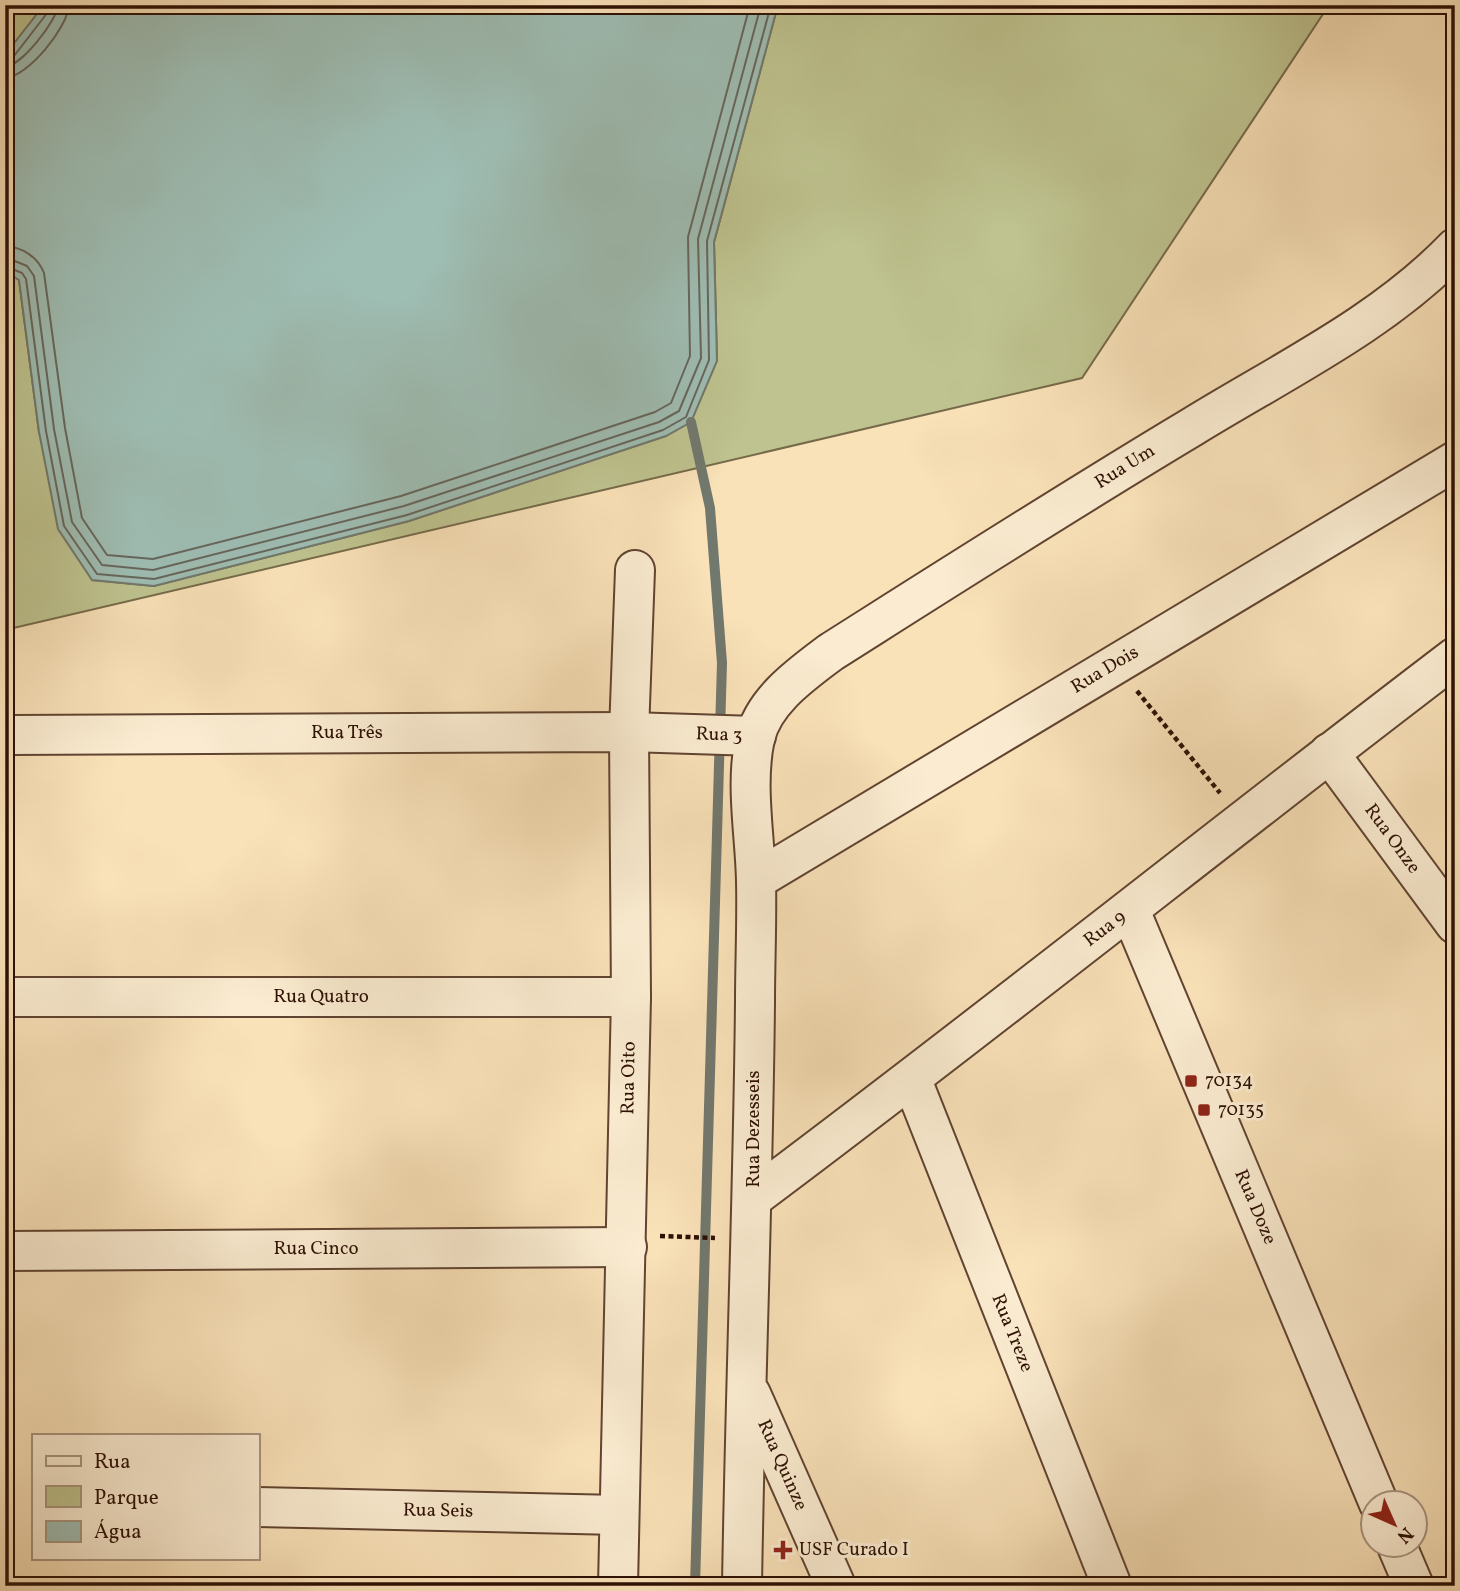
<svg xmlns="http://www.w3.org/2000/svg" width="1460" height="1591" viewBox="0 0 1460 1591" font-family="Vollkorn,serif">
  <rect width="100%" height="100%" fill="#f9e1b8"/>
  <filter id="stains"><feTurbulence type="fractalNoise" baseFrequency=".00286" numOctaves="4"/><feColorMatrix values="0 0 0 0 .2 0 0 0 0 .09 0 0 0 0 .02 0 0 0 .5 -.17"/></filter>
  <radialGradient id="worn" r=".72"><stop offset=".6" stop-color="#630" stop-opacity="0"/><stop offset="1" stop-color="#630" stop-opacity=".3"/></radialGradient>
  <g fill="#bec38f" stroke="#766a4a" stroke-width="2">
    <polygon points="5,5 44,5 5,55"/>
    <polygon points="778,5 1329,5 1082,378 5,630 5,271 19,280 39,432 92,580 154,586 409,521 666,436 717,360 714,242"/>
  </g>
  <polygon fill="#9ebdb3" stroke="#71786d" stroke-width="2" points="44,5 778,5 714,242 717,361 691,422 666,436 409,521 154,586 92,580 58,529 39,432 19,280 5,271 5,55"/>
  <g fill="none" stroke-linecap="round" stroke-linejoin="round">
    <g stroke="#66665c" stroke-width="2">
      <polyline points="5,59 14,56 48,12 49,5"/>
      <path d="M5 67C21 66 57 21 58 5"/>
      <path d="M5 78C28 77 68 27 69 5"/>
      <path d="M5 246C22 247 38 257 44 273L65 428 82 518 107 555 153 559 401 496 655 412 671 403 690 356 688 237 750 5"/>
      <polyline points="5,257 27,266 34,276 54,429 72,522 102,565 153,570 404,506 659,422 679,411 701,358 698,239 761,5"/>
      <polyline points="5,266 22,273 26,279 46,431 64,526 97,574 154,579 407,515 663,430 686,417 709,360 707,241 771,5"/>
    </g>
    <polyline stroke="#71786d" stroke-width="10" points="691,422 710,508 722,663 695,1586"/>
    <g stroke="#604431" stroke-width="42">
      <g id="minor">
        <polyline points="11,735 629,732 756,736"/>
        <polyline points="1329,753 1455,924"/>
        <polyline points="756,880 1455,461"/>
        <polyline points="1130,910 1379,1504"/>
        <polyline points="11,997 631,997"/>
        <polyline points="912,1080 1112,1586"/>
        <path d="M753 1198C990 1021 1220 836 1455 657"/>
        <polyline points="5,1251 627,1247"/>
        <polyline points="751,1394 836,1586"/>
        <polyline points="257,1507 619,1515"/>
        <polyline points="1397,1546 1414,1586"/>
        <polyline points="618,1586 631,997 629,732 635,570"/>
        <path d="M742 1586C745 1391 753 1197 755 1003 755 962 757 921 756 881 755 834 745 785 755 738 764 700 802 674 831 652 951 576 1070 500 1192 427 1281 372 1382 324 1455 248"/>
      </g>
    </g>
    <g stroke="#2d1004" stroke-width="4.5" stroke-dasharray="5 3.5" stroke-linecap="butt">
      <polyline points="1137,691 1220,793"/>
      <polyline points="660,1236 715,1238"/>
    </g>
    <use href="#minor" stroke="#fbecd1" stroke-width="38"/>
  </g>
  <g fill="#8f2418" stroke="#fbecd1" stroke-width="2.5">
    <rect x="1184" y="1074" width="14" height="14" rx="3.5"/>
    <rect x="1197" y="1103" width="14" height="14" rx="3.5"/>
    <path d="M779.5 1539.5h7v7h7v7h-7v7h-7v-7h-7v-7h7z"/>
  </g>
  <g text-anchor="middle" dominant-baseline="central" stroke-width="6" stroke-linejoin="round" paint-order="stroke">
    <g font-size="19" fill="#2d1004" stroke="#fbecd1">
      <text transform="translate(1125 467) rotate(-32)">Rua Um</text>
      <text transform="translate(1105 670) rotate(-31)">Rua Dois</text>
      <text x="347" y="733">Rua Três</text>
      <text transform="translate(719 735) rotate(2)">Rua 3</text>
      <text transform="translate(1392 839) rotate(54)">Rua Onze</text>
      <text transform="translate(1105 929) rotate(-37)">Rua 9</text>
      <text x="321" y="997">Rua Quatro</text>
      <text transform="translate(629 1078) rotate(-89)">Rua Oito</text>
      <text transform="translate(754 1129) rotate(-90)">Rua Dezesseis</text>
      <text transform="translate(1255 1207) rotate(67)">Rua Doze</text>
      <text x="316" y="1249">Rua Cinco</text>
      <text transform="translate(1012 1333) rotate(68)">Rua Treze</text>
      <text transform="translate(782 1465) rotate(66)">Rua Quinze</text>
      <text transform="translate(438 1511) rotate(1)">Rua Seis</text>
    </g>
    <g font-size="19" fill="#2d1004" stroke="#fbecd1" text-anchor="start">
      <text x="1205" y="1081">70134</text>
      <text x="1218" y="1110">70135</text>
      <text x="799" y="1550">USF Curado I</text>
    </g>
  </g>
  <rect width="1460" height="1591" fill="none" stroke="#f9e1b8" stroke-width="28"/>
  <rect x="7" y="7" width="1446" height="1577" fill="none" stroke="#2d1004" stroke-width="3.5"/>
  <rect x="14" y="14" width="1432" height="1563" fill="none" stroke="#2d1004" stroke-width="2"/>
  <rect x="32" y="1434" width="228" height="126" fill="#fbecd1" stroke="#a9947f" stroke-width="2"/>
  <rect x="46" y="1456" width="35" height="10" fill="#fbecd1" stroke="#a9947f" stroke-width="2"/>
  <text x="94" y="1468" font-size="21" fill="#2d1004">Rua</text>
  <rect x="46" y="1486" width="35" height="21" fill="#bec38f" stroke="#a9947f" stroke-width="2"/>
  <text x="94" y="1504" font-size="21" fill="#2d1004">Parque</text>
  <rect x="46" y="1521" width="35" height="21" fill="#9ebdb3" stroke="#a9947f" stroke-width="2"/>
  <text x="94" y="1538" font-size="21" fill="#2d1004">Água</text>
  <g transform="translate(1394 1524) rotate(135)"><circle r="33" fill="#fbecd1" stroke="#a9947f" stroke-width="2"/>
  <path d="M0-5L12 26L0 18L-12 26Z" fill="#8f2418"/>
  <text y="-10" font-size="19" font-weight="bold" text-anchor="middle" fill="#2d1004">N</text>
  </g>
  <rect width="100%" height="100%" filter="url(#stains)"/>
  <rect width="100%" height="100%" fill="url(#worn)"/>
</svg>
